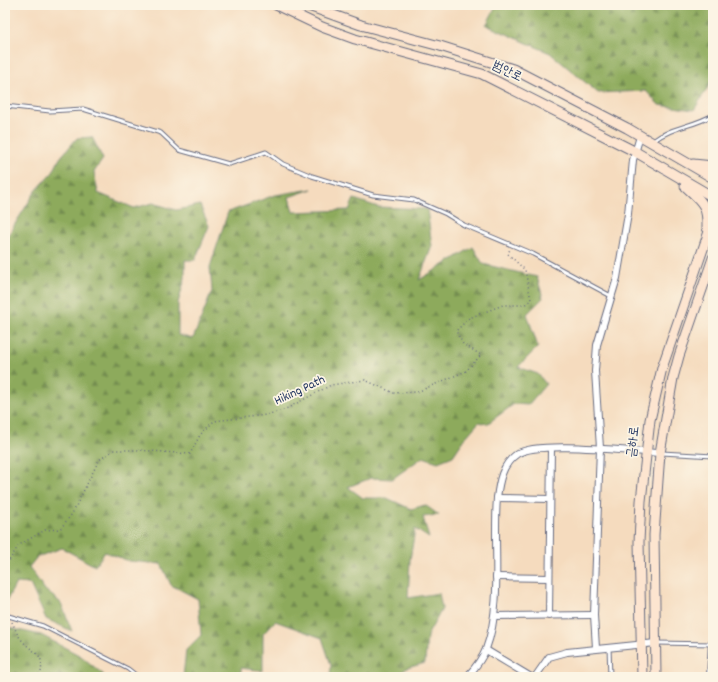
<svg xmlns="http://www.w3.org/2000/svg" width="718" height="682" viewBox="0 0 718 682" font-family="Dekko,'Poor Story',sans-serif">
  <defs>
    <pattern id="forest-firs" width="22" height="20" patternUnits="userSpaceOnUse"><rect width="22" height="20" fill="#8daa5c"/><path d="M5 1l3.5 6h-7zM16 11l3.5 6h-7z" fill="#728b4f"/></pattern>
  </defs>
  <rect width="100%" height="100%" fill="#fcf5e5"/>
  <filter id="ink" filterUnits="userSpaceOnUse"><feTurbulence type="fractalNoise" baseFrequency=".025" numOctaves="2"/><feDisplacementMap in="SourceGraphic" scale="8" xChannelSelector="R" yChannelSelector="G"/><feConvolveMatrix kernelMatrix="1 2 1 2 8 2 1 2 1" color-interpolation-filters="sRGB"/></filter>
  <filter id="wash" filterUnits="userSpaceOnUse"><feTurbulence type="fractalNoise" baseFrequency=".012" numOctaves="4" result="noise"/><feDisplacementMap in="SourceGraphic" scale="16" xChannelSelector="R" yChannelSelector="G"/><feGaussianBlur stdDeviation="0.9" result="paint"/><feColorMatrix in="noise" values="0 0 0 0 0 0 0 0 0 0 0 0 0 0 0 0 0 1.4 0 .05"/><feComposite in="paint" operator="in"/></filter>
  <g filter="url(#wash)">
    <rect width="100%" height="100%" fill="#f5dbbe"/>
    <g fill="url(#forest-firs)" stroke="#546c5d">
      <polygon points="497,5 712,5 713,79 694,110 659,105 646,91 598,93 550,53 486,25"/>
      <polygon points="92,137 103,159 94,172 98,193 134,208 153,203 176,210 200,205 209,226 195,260 185,260 185,278 178,303 178,335 193,339 212,291 210,267 228,212 275,195 312,189 289,197 293,212 349,210 354,199 378,207 427,209 432,246 419,280 473,247 483,264 537,277 543,298 527,314 538,347 518,367 538,374 546,384 528,405 514,404 487,424 479,422 465,438 453,456 438,462 423,457 392,479 371,478 348,487 363,498 387,498 411,509 425,505 439,515 423,517 429,538 415,529 410,560 408,598 439,593 442,609 427,636 425,663 407,668 394,677 330,677 331,665 322,638 275,621 263,634 263,671 241,668 241,677 183,677 186,650 201,635 198,599 171,585 161,564 129,561 105,552 95,566 62,548 37,557 29,567 45,590 61,603 72,631 46,619 30,584 16,583 5,604 5,240 35,192 53,172 60,158 77,138"/>
      <polygon points="5,627 41,635 81,656 104,675 97,677 5,677"/>
    </g>
  </g>
  <g filter="url(#ink)">
    <g fill="none" stroke-linecap="round" stroke-linejoin="round">
      <g stroke="#676b80" stroke-width="5">
        <g id="service">
          <polyline points="5,106 50,111 83,109 161,133 179,150 229,164 266,152 283,164 312,176 373,195 414,200 446,214 464,225 533,254 611,296"/>
          <path d="M653 141C673 126 693 127 713 115"/>
          <polyline points="662,453 713,456"/>
          <polyline points="5,615 43,626 128,669 138,677"/>
          <polyline points="657,643 713,644"/>
          <polyline points="609,647 610,677"/>
        </g>
      </g>
      <g stroke="#676b80" stroke-width="8">
        <g id="minor">
          <polyline points="497,498 550,499"/>
          <polyline points="496,577 549,578"/>
          <polyline points="494,616 594,615"/>
          <polyline points="549,616 551,448"/>
          <polyline points="596,648 594,615 600,448 595,371 597,345 617,278 628,214 633,160 640,136"/>
          <polyline points="486,650 531,677"/>
          <path d="M467 677C474 669 482 660 486 649 503 604 493 546 497 498 499 482 502 464 517 454 538 440 632 452 660 453"/>
          <polyline points="535,677 549,657 567,652 656,643"/>
        </g>
      </g>
      <g stroke="#676b80" stroke-width="10">
        <polyline id="tertiary" points="711,677 713,642"/>
      </g>
      <g stroke="#676b80" stroke-width="11">
        <g id="secondary">
          <polyline points="276,5 322,27 355,39 482,74 634,151 713,197"/>
          <polyline points="306,5 361,25 440,46 513,69 627,128 713,178"/>
          <polyline points="693,164 713,166"/>
          <path d="M685 186C701 201 708 204 707 228"/>
          <polyline points="642,677 639,542 641,501 650,420 662,368 713,220"/>
          <polyline points="656,677 654,535 660,453 673,378 679,356 713,258"/>
        </g>
      </g>
      <g stroke="#676b80" stroke-width="1.5" stroke-dasharray="1 3" stroke-linecap="butt">
        <polyline points="5,567 19,545 45,530 60,529 72,514 99,460 114,450 138,450 190,454 200,435 214,421 266,415 284,410 331,385 365,380 394,393 417,392 466,371 481,355 463,344 456,331 469,318 503,305 524,305 531,300 525,270 508,254 510,249"/>
        <polyline points="5,603 7,610"/>
        <path d="M12 622C15 628 17 635 21 639 34 656 46 650 40 677"/>
      </g>
      <use href="#service" stroke="#fff" stroke-width="3"/>
      <use href="#minor" stroke="#fff" stroke-width="6"/>
      <use href="#tertiary" stroke="#fff" stroke-width="8"/>
      <use href="#secondary" stroke="#fde5d0" stroke-width="9"/>
    </g>
  </g>
  <g text-anchor="middle" dominant-baseline="central" stroke-width="3.5" stroke-linejoin="round" paint-order="stroke">
    <g font-size="13" fill="#1b2f5e" stroke="#fcf5e5">
      <text transform="translate(507 72) rotate(26)">범안로</text>
      <text transform="translate(300 391) rotate(-25)">Hiking Path</text>
      <text transform="translate(634 442) rotate(-83)">금하로</text>
    </g>
  </g>
  <rect width="718" height="682" fill="none" stroke="#fcf5e5" stroke-width="20"/>
</svg>
